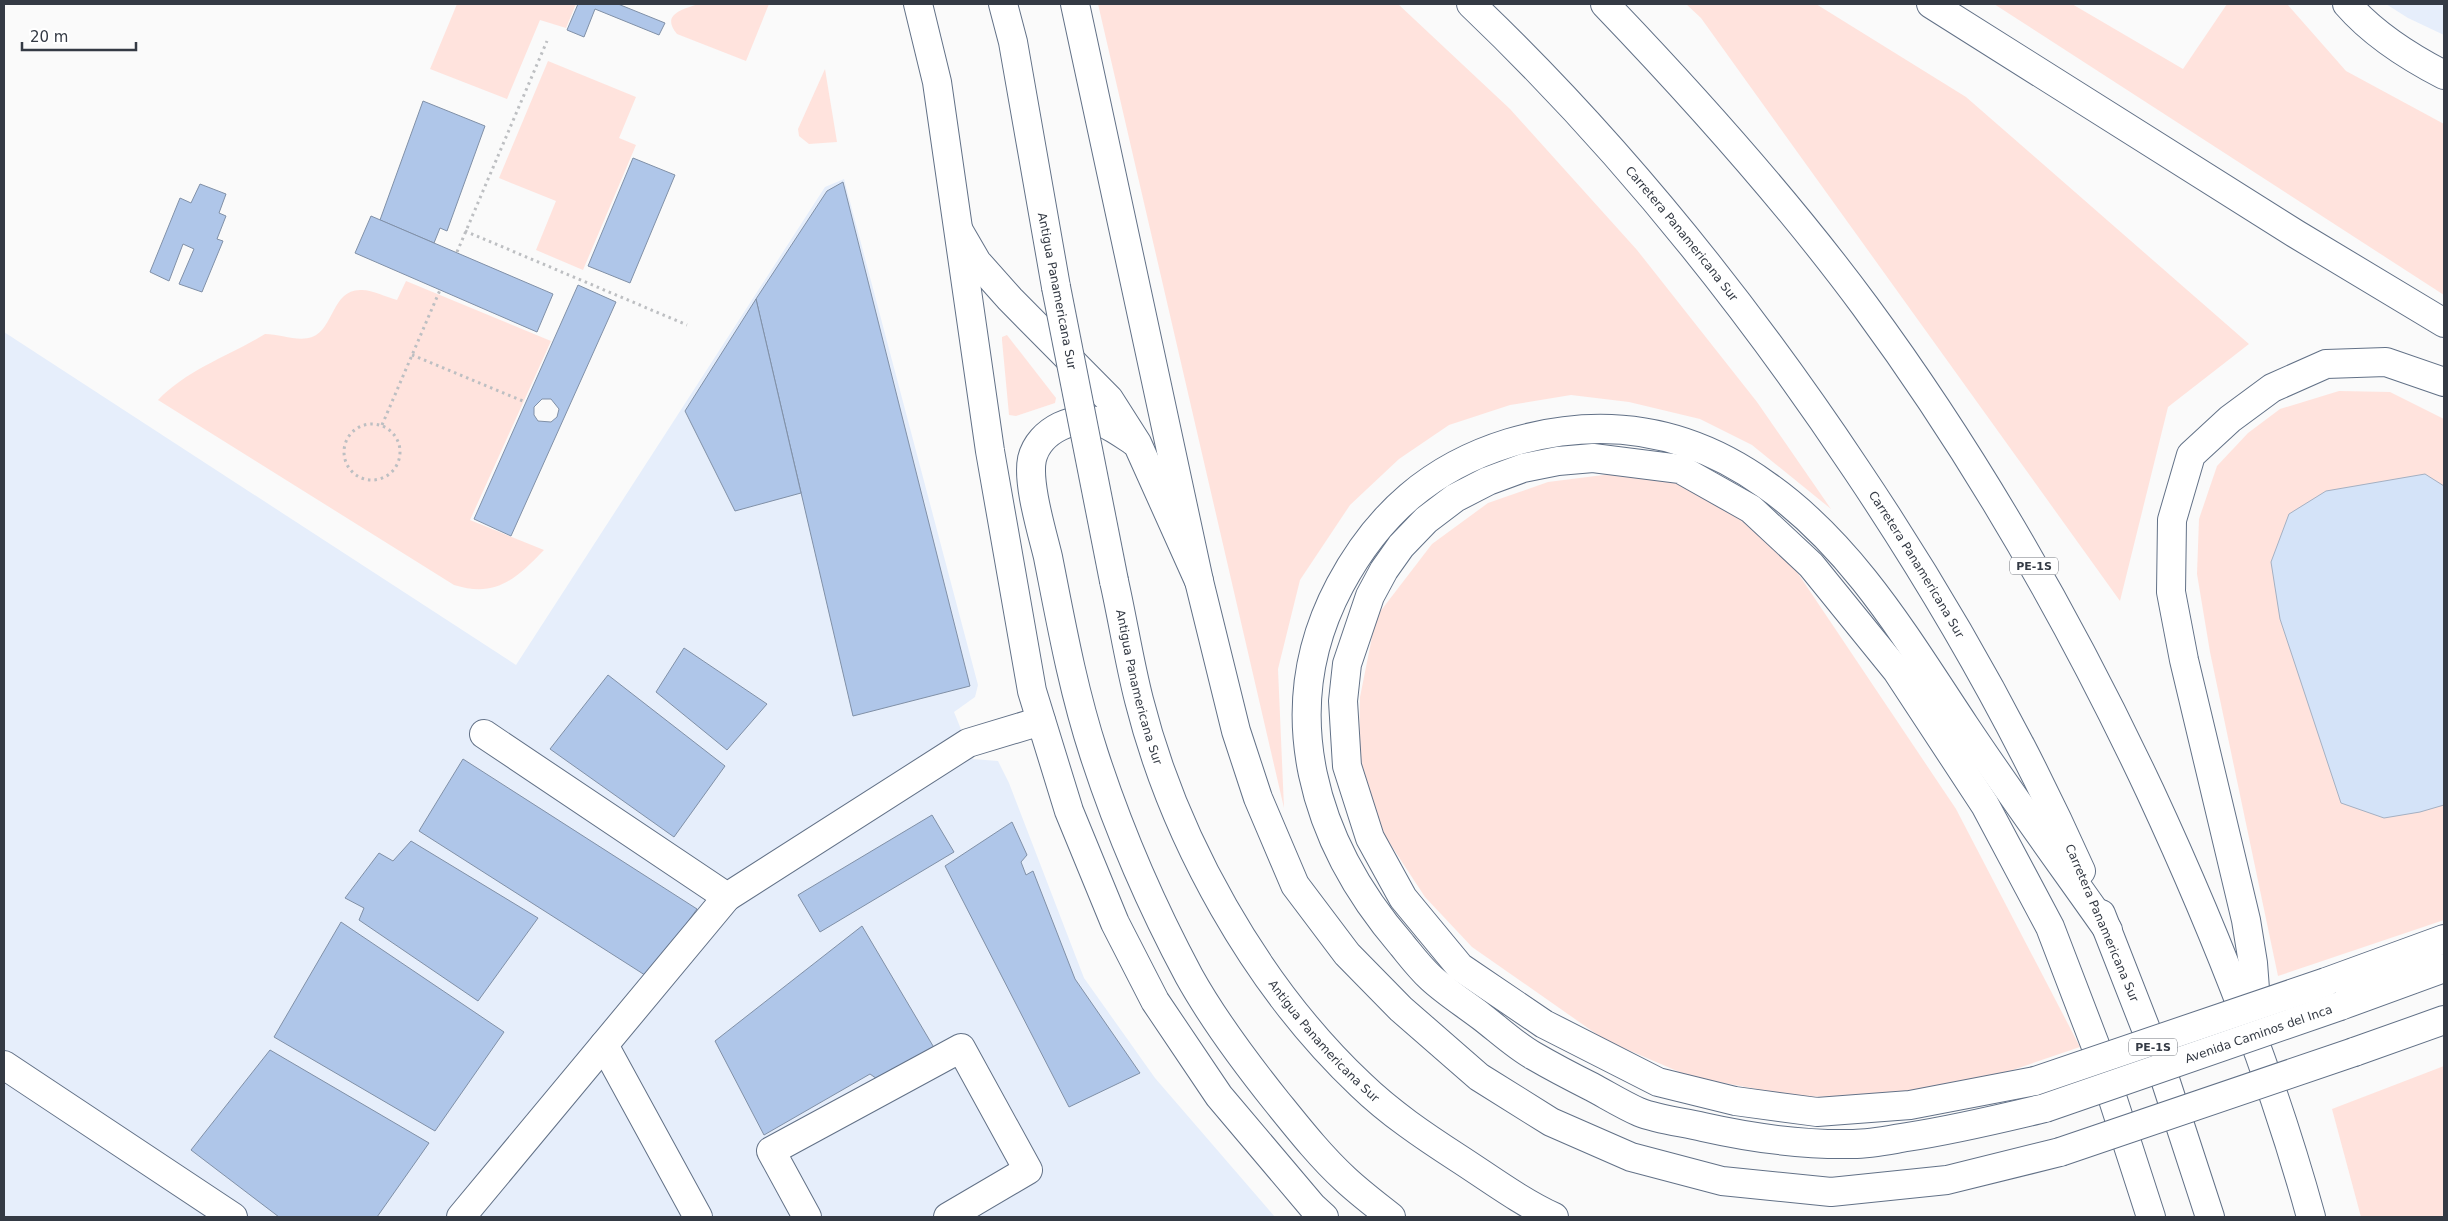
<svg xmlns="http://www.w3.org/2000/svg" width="2448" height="1221" viewBox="0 0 2448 1221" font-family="'DejaVu Sans',sans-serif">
  <rect width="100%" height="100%" fill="#fafafa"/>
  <g fill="#e6eefb">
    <polygon points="2386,4 2444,4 2444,35 2408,18"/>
    <polygon points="844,179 978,685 975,697 954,712 973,759 998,761 1009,783 1084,978 1155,1078 1275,1217 4,1217 4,332 516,665 825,187"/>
  </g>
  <g fill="#ffe3dd">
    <polygon points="457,4 576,4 566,28 540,20 507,99 430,69"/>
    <path d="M698 4H769L746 61 677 34C660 14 684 9 698 4Z"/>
    <polygon points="1098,4 1398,4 1510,109 1637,250 1757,402 1831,509 1752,445 1700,419 1629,402 1571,395 1510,405 1449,425 1399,459 1350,505 1300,580 1278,669 1284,808"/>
    <polygon points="1686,4 1816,4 1966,97 2249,344 2168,407 2120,601 1701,18"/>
    <polygon points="1994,4 2072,4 2183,69 2227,4 2287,4 2346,71 2444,124 2444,295"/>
    <polygon points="548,61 636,97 619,138 636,145 583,270 536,250 556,201 499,178"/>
    <polygon points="825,69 837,142 809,144 799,136 798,129"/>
    <path d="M406 281 551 341 470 520 544 550C516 579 496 598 454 585L158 400C188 369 229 356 265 334 280 334 298 342 312 337 334 329 332 290 360 290 371 289 386 297 397 300Z"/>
    <polygon points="1007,335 1056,398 1055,403 1016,416 1009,415 1002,340 1002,337"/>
    <polygon points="2339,391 2390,392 2444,419 2444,920 2278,976 2210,652 2197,574 2199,519 2217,466 2248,433 2280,409"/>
    <polygon points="1619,473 1683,484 1741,516 1785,554 1956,809 2080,1047 1989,1078 1896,1095 1800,1097 1691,1077 1605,1040 1472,947 1425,897 1383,833 1359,755 1360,697 1376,617 1432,544 1488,503 1548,482"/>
    <polygon points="2444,1066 2444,1217 2361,1217 2332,1109"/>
  </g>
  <polygon fill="#d4e3f8" stroke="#a4b0c2" points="2425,474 2444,486 2444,805 2420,812 2384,818 2341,803 2280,619 2271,562 2289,514 2326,491"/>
  <g fill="#afc6e9" stroke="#8090a7" fill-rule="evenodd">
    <polygon points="578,4 618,4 665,23 659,35 595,9 584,37 567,30"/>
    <polygon points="423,101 485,126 447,231 440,228 434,243 380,220"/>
    <polygon points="633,158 675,175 630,283 588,266"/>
    <polygon points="843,182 970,686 853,716 756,299 827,191"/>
    <polygon points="200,184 226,194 219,213 226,216 217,239 223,241 202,292 179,284 194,249 183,244 169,281 150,272 180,198 191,203"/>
    <polygon points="371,216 553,294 537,332 355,253"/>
    <path d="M578 285 616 302 511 536 474 519ZM542 399H551L559 409 557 417 551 422 538 421 534 415V407Z"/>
    <polygon points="756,299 801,493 735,511 685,411"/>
    <polygon points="684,648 767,704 727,750 656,692"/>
    <polygon points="608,675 725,766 674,837 550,749"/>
    <polygon points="463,759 697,909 648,977 419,831"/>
    <polygon points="932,815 954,852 820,932 798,895"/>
    <polygon points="1012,822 1027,855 1021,862 1026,875 1033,871 1075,979 1140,1073 1069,1107 945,866"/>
    <polygon points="411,841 538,918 478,1001 359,920 364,908 345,898 379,853 393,861"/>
    <polygon points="341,922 504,1032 435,1131 274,1037"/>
    <polygon points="862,926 936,1051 880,1081 870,1074 764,1135 715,1041"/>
    <polygon points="270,1050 429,1143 377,1217 279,1217 191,1150"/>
  </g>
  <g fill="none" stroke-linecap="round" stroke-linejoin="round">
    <g stroke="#627187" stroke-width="30">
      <g id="minor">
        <path d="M2347 4C2373 34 2409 57 2444 75"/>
        <polyline points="484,734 727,897 968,743 1041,721"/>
        <polyline points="604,1045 698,1217"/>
        <polyline points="4,1065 233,1217"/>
        <polyline points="461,1217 727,897"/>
        <polyline points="807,1217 771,1151 961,1048 1028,1170 948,1217"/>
      </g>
    </g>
    <g stroke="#627187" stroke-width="30">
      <g id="major">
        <polyline points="918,4 937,82 990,451 1032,691 1069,811 1115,923 1155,1001 1219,1096 1312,1206 1324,1217"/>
        <polyline points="1003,4 1013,42 1056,287"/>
        <polyline points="959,231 977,262 1010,299 1109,399 1137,443 1199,581 1236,731 1258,798 1295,885 1347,954 1401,1009 1479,1077 1551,1122 1631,1157 1722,1181 1831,1192 1947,1180 2060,1152"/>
        <path d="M1133 441C1124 435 1113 427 1103 423 1076 413 1039 430 1032 459 1027 483 1042 532 1048 557 1061 623 1073 690 1094 754 1119 831 1151 905 1189 976 1214 1021 1245 1062 1277 1102 1298 1128 1320 1156 1345 1179 1360 1193 1376 1205 1391 1217"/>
        <path id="s1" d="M1114 581C1123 621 1129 661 1139 700 1174 839 1256 986 1361 1085 1390 1113 1424 1136 1458 1158 1489 1178 1521 1202 1554 1217"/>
        <polyline points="2326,982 2444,939"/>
        <polyline points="2340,1006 2444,968"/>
        <polyline points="2354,1052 2444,1020"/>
        <polyline points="2035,1081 1910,1105 1817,1112 1735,1101 1658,1082 1544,1024 1460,967 1403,898 1370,838 1347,766 1343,701 1347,664 1370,596 1384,570 1401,546 1426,520 1455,498 1488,481 1523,468 1558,461 1593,458 1680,469 1751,509 1811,565 1897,671 1985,805 2050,927 2096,1047 2151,1217"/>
      </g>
    </g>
    <g stroke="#627187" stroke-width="30">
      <g id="highway">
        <polyline points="1075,4 1199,581"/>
        <path id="s2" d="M1471 4C1618 144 1744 301 1856 469 1942 597 2018 730 2081 871"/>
        <path d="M1605 4C1697 100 1786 199 1865 306 1977 458 2070 621 2150 791 2214 929 2271 1071 2311 1217"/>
        <polyline points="1931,4 2296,234 2444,323"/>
        <polyline points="2101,914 2162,1070 2210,1217"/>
        <polyline points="2258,1028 2253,963 2246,920 2184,660 2171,592 2172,520 2191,455 2230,419 2272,388 2326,364 2386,362 2444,382"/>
        <path d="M2045 1108C1999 1119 1954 1130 1907 1137 1889 1140 1871 1144 1853 1144 1802 1145 1752 1138 1703 1127 1682 1122 1659 1120 1639 1112 1623 1105 1607 1095 1592 1087 1572 1077 1553 1067 1534 1056 1516 1046 1499 1030 1482 1017 1465 1004 1446 992 1431 978 1420 968 1411 956 1402 945 1314 843 1273 711 1340 585 1378 514 1431 467 1509 443 1602 415 1687 428 1766 485 1853 546 1907 639 1965 726 2011 795 2060 862 2108 930"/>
      </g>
    </g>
    <g stroke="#bdbfc2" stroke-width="3" stroke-dasharray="2.5 4" stroke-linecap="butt">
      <polyline points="465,231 687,325"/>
      <polyline points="457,252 547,41"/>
      <polyline points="412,355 523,401"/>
      <circle cx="372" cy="452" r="28"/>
      <polyline points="382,425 440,290"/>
    </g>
    <use href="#minor" stroke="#fff" stroke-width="28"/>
    <use href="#major" stroke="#fff" stroke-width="28"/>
    <use href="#highway" stroke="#fff" stroke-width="28"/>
    <g stroke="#627187" stroke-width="30" stroke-linecap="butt">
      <g id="major-bridge">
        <polyline points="1056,287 1114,581"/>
        <polyline points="2035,1081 2326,982"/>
        <path id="s3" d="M2045 1108 2340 1006"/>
        <polyline points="2060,1152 2354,1052"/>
      </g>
    </g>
    <use href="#major-bridge" stroke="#fff" stroke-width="28"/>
  </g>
  <g text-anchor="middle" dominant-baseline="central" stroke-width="5" stroke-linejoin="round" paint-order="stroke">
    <g fill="#fff" stroke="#71757c" stroke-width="1">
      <rect x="2010" y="557.5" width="48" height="17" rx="4"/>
      <rect x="2129" y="1038.5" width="48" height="17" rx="4"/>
    </g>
    <g font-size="11" font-weight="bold" fill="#343a44">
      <text x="2034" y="566">PE-1S</text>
      <text x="2153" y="1047">PE-1S</text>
    </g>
    <g font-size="12" fill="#343a44" stroke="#fff">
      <text stroke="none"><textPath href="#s2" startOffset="312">Carretera Panamericana Sur</textPath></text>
      <text transform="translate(1057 291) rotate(79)">Antigua Panamericana Sur</text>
      <text stroke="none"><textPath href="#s2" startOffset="718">Carretera Panamericana Sur</textPath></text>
      <text stroke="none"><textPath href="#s1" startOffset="109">Antigua Panamericana Sur</textPath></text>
      <text transform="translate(2102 923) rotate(67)">Carretera Panamericana Sur</text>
      <text stroke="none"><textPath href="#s3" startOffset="226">Avenida Caminos del Inca</textPath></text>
      <text stroke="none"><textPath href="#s1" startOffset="514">Antigua Panamericana Sur</textPath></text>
    </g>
  </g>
  <rect width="2448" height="1221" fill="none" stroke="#343a44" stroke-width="10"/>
  <path d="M22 42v8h114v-8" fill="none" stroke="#343a44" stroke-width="2.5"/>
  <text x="30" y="42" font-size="15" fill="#343a44" stroke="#ffffff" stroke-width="4" paint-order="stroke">20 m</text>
</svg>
